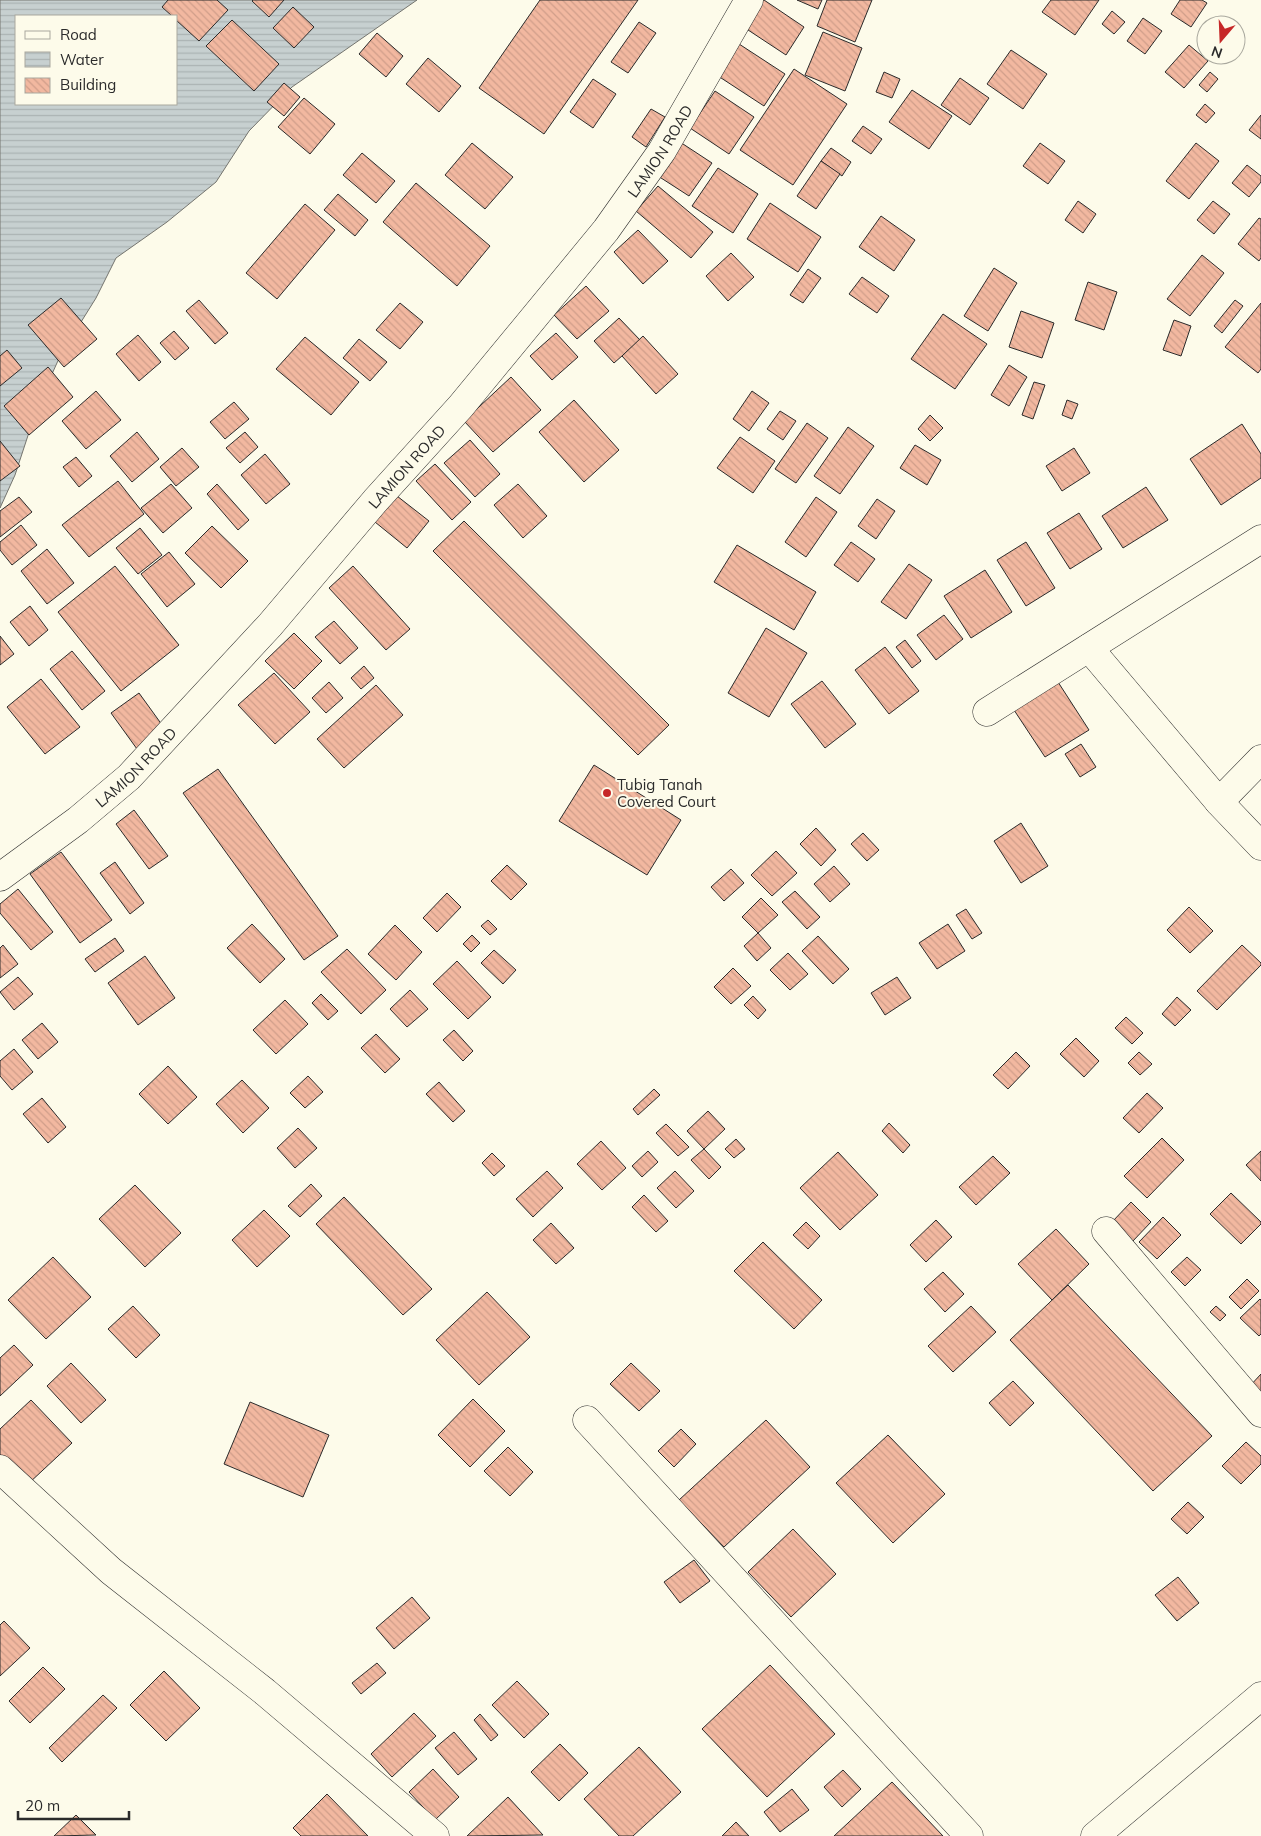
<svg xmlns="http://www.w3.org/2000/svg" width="1261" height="1836" viewBox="0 0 1261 1836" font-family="Mulish,sans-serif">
  <defs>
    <pattern id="water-rules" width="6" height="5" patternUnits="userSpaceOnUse" patternTransform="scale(1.25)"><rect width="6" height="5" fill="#c7d0d0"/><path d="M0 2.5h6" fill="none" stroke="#abb3b3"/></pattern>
    <pattern id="building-back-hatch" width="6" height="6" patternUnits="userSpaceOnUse" patternTransform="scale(1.25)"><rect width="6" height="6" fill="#f2b8a0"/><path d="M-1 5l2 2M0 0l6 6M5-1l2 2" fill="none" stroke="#d09e8a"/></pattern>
  </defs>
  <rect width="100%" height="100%" fill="#fdfbea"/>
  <path fill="url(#water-rules)" stroke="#74746e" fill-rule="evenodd" d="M0 0H417L292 87 249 131 216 182 167 222 116 258 96 298 61 354 38 405 15 475 0 508ZM16 16H176V104H16Z"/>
  <g fill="url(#building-back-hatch)" stroke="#2b2b2b">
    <polygon points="168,0 217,0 228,10 199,41 176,20 176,16 172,16 162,7"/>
    <polygon points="253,0 284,0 269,17 252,1"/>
    <polygon points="540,0 638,0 544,134 479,88"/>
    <polygon points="755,0 764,0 804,27 786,55 739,24"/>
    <polygon points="797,0 822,0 818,9"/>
    <polygon points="827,0 872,0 855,42 817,26"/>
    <polygon points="1051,0 1099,0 1075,35 1042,12"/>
    <polygon points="1180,0 1202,0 1207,3 1191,27 1171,14"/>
    <polygon points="293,7 314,27 294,48 273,28"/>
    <polygon points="1112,11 1125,22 1114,34 1102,24"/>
    <polygon points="1143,18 1162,31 1145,54 1127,41"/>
    <polygon points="232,20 279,64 254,91 206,46"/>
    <polygon points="639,22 656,33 628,73 611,62"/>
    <polygon points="823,32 862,48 845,91 805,75"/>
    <polygon points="377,33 403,56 386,77 359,54"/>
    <polygon points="736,42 785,74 764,106 715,74"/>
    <polygon points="1189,45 1208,61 1184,88 1165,72"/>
    <polygon points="1011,50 1047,74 1023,109 987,84"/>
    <polygon points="428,58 461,86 439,112 406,84"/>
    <polygon points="794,69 847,104 793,185 740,150"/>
    <polygon points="884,72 900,79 892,98 876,92"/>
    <polygon points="1210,72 1218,79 1207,92 1199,85"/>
    <polygon points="960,78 989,98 970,125 941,105"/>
    <polygon points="593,79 616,94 593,128 570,112"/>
    <polygon points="284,83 300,97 284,116 267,102"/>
    <polygon points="912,90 952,116 929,149 889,122"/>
    <polygon points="715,91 754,117 729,154 690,128"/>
    <polygon points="304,98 335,124 310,154 278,127"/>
    <polygon points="1205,104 1215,113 1206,123 1196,115"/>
    <polygon points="651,109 665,117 646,147 632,137"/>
    <polygon points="1261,115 1261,139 1249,130"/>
    <polygon points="863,126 882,139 871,154 852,141"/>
    <polygon points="680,142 712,163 689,196 658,176"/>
    <polygon points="472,143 513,177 485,209 445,175"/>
    <polygon points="1040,143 1065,161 1048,184 1023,166"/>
    <polygon points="1196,143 1219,161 1189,199 1166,181"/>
    <polygon points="831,148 851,162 842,176 821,161"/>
    <polygon points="362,153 395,181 376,203 343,175"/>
    <polygon points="821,161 840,174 816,209 797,196"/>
    <polygon points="1247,165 1261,176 1261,182 1249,197 1232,183"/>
    <polygon points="718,168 758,194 733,233 692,206"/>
    <polygon points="416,183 490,246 457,286 383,222"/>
    <polygon points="658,186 713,232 691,258 636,211"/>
    <polygon points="338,194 368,220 355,236 324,210"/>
    <polygon points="1078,201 1096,214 1083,233 1065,220"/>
    <polygon points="1213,201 1230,214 1214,234 1197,220"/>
    <polygon points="770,203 821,237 798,272 747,239"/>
    <polygon points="305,204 335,230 277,299 246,273"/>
    <polygon points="881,216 915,240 894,271 859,247"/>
    <polygon points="1259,218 1261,219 1261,258 1259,261 1238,244"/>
    <polygon points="638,230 668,261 643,284 614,252"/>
    <polygon points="731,253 754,277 728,301 706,276"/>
    <polygon points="1202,255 1224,273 1190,316 1167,299"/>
    <polygon points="994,268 1017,283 988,331 964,316"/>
    <polygon points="808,269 821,278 803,303 790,295"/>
    <polygon points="862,277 889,296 877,313 849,294"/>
    <polygon points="1088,282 1117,292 1104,330 1075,320"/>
    <polygon points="586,286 609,311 577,339 554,315"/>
    <polygon points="61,298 97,339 64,367 28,325"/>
    <polygon points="199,300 228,333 215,344 186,311"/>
    <polygon points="1235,300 1243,306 1222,333 1214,326"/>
    <polygon points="400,303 423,322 400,349 376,330"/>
    <polygon points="1261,303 1261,369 1258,373 1225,347"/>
    <polygon points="1021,311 1054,323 1042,358 1009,347"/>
    <polygon points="943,314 987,344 955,389 911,359"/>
    <polygon points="619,318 640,340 614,363 594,341"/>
    <polygon points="1174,320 1191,326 1181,356 1163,350"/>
    <polygon points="174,331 189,348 175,360 160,343"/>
    <polygon points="556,333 578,357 552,380 530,356"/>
    <polygon points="138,335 161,362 139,381 116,354"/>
    <polygon points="643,336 678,374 656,394 622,356"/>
    <polygon points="305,337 359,382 331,415 276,369"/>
    <polygon points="359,339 387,362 370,381 343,358"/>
    <polygon points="7,350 22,368 0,386 0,356"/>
    <polygon points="1009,365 1027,377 1009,406 991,395"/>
    <polygon points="48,367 73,397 29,435 4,406"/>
    <polygon points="511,377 541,410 493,452 464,421"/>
    <polygon points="1034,382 1045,385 1033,419 1022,415"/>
    <polygon points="96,391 121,420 86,449 62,421"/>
    <polygon points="752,391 769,403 749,431 733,419"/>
    <polygon points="574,400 619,450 584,482 539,432"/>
    <polygon points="1067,400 1078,404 1072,419 1062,415"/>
    <polygon points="234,402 249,419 225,439 210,422"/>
    <polygon points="780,411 796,421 783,440 767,429"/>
    <polygon points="930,415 943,428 930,441 918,429"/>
    <polygon points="807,423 828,438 796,483 775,469"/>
    <polygon points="1242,424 1261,454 1261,478 1221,505 1190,459"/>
    <polygon points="848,427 874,446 840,494 814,476"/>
    <polygon points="137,432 159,459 132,482 110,456"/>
    <polygon points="245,432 258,447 240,463 226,448"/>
    <polygon points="740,437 775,461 753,493 717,468"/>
    <polygon points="470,440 500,474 475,497 444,463"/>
    <polygon points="0,441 20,466 0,481"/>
    <polygon points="915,445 941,460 927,485 900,468"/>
    <polygon points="182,448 199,467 176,486 160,467"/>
    <polygon points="1074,448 1090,473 1062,491 1046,466"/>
    <polygon points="265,454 290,484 266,504 241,475"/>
    <polygon points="76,457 92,476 79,487 63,467"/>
    <polygon points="435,464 471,502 452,520 416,481"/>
    <polygon points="118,481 144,514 89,557 62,525"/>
    <polygon points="171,484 192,508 163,533 141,508"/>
    <polygon points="217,484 249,520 238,530 207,494"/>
    <polygon points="518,484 547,516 523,538 494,505"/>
    <polygon points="1146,487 1168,520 1123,548 1102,516"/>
    <polygon points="397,496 429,521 407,548 375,522"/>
    <polygon points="19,497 32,512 0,537 0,511"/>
    <polygon points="816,497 837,512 806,557 785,542"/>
    <polygon points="877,499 895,511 876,539 858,526"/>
    <polygon points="1079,513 1102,549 1070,569 1047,533"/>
    <polygon points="464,521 669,725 638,755 433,551"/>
    <polygon points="21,525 37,545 12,565 0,550 0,542"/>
    <polygon points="212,526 248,561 221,588 185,553"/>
    <polygon points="140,528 162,555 138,574 116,548"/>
    <polygon points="851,542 875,559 858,582 834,565"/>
    <polygon points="1026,542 1055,588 1026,606 997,560"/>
    <polygon points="737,545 816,592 794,630 714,582"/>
    <polygon points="47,549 74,583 47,604 21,571"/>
    <polygon points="169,552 195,584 167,607 141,574"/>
    <polygon points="909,564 932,580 906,619 881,602"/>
    <polygon points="115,566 179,645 121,691 58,612"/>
    <polygon points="353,566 410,629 386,650 329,588"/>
    <polygon points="985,570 1012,612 971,638 944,596"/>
    <polygon points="30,606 48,630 29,646 10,622"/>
    <polygon points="944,615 963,639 936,660 917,635"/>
    <polygon points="334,621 358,648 340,664 315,637"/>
    <polygon points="766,628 807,653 769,717 728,693"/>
    <polygon points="294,633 322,661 294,689 265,661"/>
    <polygon points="0,636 14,654 0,665"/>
    <polygon points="905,640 921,661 912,668 896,647"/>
    <polygon points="885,647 919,691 889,714 855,670"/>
    <polygon points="72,651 105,691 82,710 50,669"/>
    <polygon points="364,666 374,678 361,689 351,678"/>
    <polygon points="274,673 310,712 275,744 238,705"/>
    <polygon points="41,679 80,727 45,754 7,707"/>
    <polygon points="822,681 856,724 825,748 791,704"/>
    <polygon points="329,682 343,698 326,713 312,698"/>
    <polygon points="1058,682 1089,730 1045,757 1014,710"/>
    <polygon points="376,685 403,715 344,768 317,739"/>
    <polygon points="139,693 165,729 137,749 111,713"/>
    <polygon points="1081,744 1096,767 1080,777 1065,754"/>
    <polygon points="594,765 681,820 647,875 559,821"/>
    <polygon points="218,769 338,936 304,960 183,793"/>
    <polygon points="134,810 168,856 149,869 116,824"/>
    <polygon points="1021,823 1048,866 1021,883 994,841"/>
    <polygon points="816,828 836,850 821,866 800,844"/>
    <polygon points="863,833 879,850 867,861 851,844"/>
    <polygon points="776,851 797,873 772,896 751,875"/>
    <polygon points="61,852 112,920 80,943 30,874"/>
    <polygon points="115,862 144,903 130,914 100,873"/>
    <polygon points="507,865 527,884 511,900 491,881"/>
    <polygon points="834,866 850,884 830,902 814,884"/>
    <polygon points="731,869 744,883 724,901 711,887"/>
    <polygon points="18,889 53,932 31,950 0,913 0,904"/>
    <polygon points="795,891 820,917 807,929 782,902"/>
    <polygon points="447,893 461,907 437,932 423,918"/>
    <polygon points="761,898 778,915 758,933 742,917"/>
    <polygon points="1189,907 1213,931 1190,953 1167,930"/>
    <polygon points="966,909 982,933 972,939 956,915"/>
    <polygon points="488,920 497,929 490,935 481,926"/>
    <polygon points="252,924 285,959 260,983 227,948"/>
    <polygon points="948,924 965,951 937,969 919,943"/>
    <polygon points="395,925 422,952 396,980 368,954"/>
    <polygon points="758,933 771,948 757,961 744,946"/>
    <polygon points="472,935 480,943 471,952 463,944"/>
    <polygon points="818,936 849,969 833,984 802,951"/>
    <polygon points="115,938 124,951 95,972 85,959"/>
    <polygon points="3,945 18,964 0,978 0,948"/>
    <polygon points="1242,945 1261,963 1261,965 1217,1010 1197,991"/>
    <polygon points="347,949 386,990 361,1014 321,972"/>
    <polygon points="494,950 516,970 503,984 481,963"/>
    <polygon points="788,953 808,974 790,990 770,970"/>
    <polygon points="145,956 175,998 138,1025 108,983"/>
    <polygon points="457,961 491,997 468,1019 433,984"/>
    <polygon points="733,968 751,986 731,1004 714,987"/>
    <polygon points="18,977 33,994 14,1010 0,992"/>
    <polygon points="897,977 911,998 885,1015 871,993"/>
    <polygon points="410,990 428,1009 407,1027 390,1009"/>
    <polygon points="321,994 338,1011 328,1020 312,1003"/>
    <polygon points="753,996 766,1010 758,1019 744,1005"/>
    <polygon points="1177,997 1191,1010 1175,1026 1162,1014"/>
    <polygon points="285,1000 308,1024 276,1054 253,1030"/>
    <polygon points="1126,1017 1143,1033 1132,1044 1115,1028"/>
    <polygon points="42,1023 58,1042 38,1059 22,1040"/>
    <polygon points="454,1030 473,1051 463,1061 443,1040"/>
    <polygon points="376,1034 400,1059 385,1073 361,1048"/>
    <polygon points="1076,1038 1099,1061 1084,1077 1060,1054"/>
    <polygon points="14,1049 33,1072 12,1090 0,1076 0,1061"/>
    <polygon points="1016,1052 1030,1066 1008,1089 993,1075"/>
    <polygon points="1139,1052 1152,1064 1140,1075 1128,1063"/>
    <polygon points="168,1066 197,1097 168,1124 139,1094"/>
    <polygon points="308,1076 323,1092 305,1108 290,1093"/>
    <polygon points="242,1080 269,1108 243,1133 216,1104"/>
    <polygon points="439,1082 465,1111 453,1122 426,1094"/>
    <polygon points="654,1089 660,1095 638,1115 633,1109"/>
    <polygon points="1147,1093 1163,1108 1139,1133 1123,1118"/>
    <polygon points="42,1098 66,1127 48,1143 23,1114"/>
    <polygon points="708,1111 725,1129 704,1149 687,1131"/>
    <polygon points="889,1123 910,1145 903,1153 882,1131"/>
    <polygon points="666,1124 689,1147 678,1156 656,1133"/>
    <polygon points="298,1128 317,1148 295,1168 277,1148"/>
    <polygon points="1162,1138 1184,1160 1147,1198 1124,1176"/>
    <polygon points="736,1139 745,1149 734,1158 725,1149"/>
    <polygon points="601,1141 626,1168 602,1190 577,1164"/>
    <polygon points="704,1149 721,1167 709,1179 691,1160"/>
    <polygon points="648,1151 658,1162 642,1177 632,1166"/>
    <polygon points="1261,1151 1261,1181 1246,1165"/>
    <polygon points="838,1152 878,1195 840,1230 800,1188"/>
    <polygon points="492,1153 505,1166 494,1176 482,1163"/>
    <polygon points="993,1156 1010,1173 976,1205 959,1187"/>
    <polygon points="547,1171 563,1188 533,1217 516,1199"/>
    <polygon points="675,1171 694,1191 676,1208 657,1188"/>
    <polygon points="311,1184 322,1196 300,1217 288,1206"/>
    <polygon points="135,1185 181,1233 145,1267 99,1219"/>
    <polygon points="1231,1193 1261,1222 1261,1224 1241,1244 1210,1214"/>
    <polygon points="644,1195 668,1221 656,1232 632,1207"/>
    <polygon points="344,1197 432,1289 403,1315 316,1224"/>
    <polygon points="1131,1202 1151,1222 1132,1242 1112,1222"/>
    <polygon points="264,1210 290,1236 257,1267 232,1240"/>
    <polygon points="1163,1217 1181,1235 1157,1259 1139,1242"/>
    <polygon points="936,1220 952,1237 926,1262 910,1245"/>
    <polygon points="806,1222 820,1236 808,1249 793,1235"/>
    <polygon points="551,1223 574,1248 556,1264 533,1240"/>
    <polygon points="1056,1229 1089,1264 1052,1300 1018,1264"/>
    <polygon points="763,1242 822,1300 794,1329 734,1271"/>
    <polygon points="53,1257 91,1297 46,1339 8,1300"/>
    <polygon points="1187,1257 1201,1270 1185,1286 1171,1272"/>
    <polygon points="943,1272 964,1294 945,1312 924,1289"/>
    <polygon points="1247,1279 1259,1291 1241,1309 1229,1297"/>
    <polygon points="1068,1285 1212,1436 1153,1491 1010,1340"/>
    <polygon points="487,1292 530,1337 479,1385 436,1340"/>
    <polygon points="1260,1299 1261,1300 1261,1334 1259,1336 1240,1318"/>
    <polygon points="133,1306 160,1335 136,1358 108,1329"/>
    <polygon points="971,1306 996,1332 953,1372 928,1346"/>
    <polygon points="1216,1306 1226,1315 1220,1321 1210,1312"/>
    <polygon points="14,1345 33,1365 0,1396 0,1358"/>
    <polygon points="71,1363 106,1400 81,1423 47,1386"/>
    <polygon points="631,1363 660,1391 639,1411 610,1384"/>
    <polygon points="1261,1374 1261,1398 1249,1387"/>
    <polygon points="1013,1381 1034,1403 1010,1426 989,1403"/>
    <polygon points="473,1399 505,1431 470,1467 438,1435"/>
    <polygon points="31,1400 72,1443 28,1484 0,1455 0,1429"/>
    <polygon points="250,1402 329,1435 303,1497 224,1464"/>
    <polygon points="766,1420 810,1467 724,1547 679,1500"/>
    <polygon points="681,1429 696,1444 674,1467 658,1451"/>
    <polygon points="888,1435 945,1494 893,1543 836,1483"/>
    <polygon points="1246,1442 1261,1456 1261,1464 1241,1484 1222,1466"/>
    <polygon points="508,1447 533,1472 510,1496 484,1471"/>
    <polygon points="1188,1502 1204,1517 1187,1534 1171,1519"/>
    <polygon points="793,1529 836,1574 791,1617 748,1572"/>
    <polygon points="694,1560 710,1581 680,1603 664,1582"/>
    <polygon points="1178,1577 1199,1603 1177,1621 1155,1595"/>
    <polygon points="412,1597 430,1618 394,1649 376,1628"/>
    <polygon points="4,1621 30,1648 0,1676 0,1625"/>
    <polygon points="377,1663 386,1673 361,1694 352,1683"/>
    <polygon points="770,1665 835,1734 767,1797 702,1729"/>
    <polygon points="43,1667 65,1689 30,1723 9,1701"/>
    <polygon points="164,1671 200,1708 166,1741 130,1705"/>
    <polygon points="517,1681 549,1714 524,1738 492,1705"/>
    <polygon points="103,1695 117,1708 62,1762 49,1748"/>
    <polygon points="414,1713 436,1736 392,1777 371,1754"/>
    <polygon points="480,1714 498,1735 491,1741 474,1720"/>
    <polygon points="454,1732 477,1759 458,1775 435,1748"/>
    <polygon points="560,1744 588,1773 559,1801 531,1772"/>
    <polygon points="639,1747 681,1792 633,1836 619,1836 584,1799"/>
    <polygon points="433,1769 459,1797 435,1820 409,1792"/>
    <polygon points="843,1770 861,1789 842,1807 824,1787"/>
    <polygon points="892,1782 943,1836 834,1836"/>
    <polygon points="792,1789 809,1810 780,1832 764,1812"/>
    <polygon points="327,1794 368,1836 301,1836 293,1828"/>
    <polygon points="508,1797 543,1835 467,1836"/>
    <polygon points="76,1815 96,1835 54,1836"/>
    <polygon points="736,1822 749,1836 722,1836"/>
  </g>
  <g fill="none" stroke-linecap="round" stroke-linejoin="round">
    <g stroke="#2b2b2b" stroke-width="29">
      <g id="street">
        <polyline points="1089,648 1219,802 1261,846"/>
        <polyline points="987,712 1261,539"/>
        <polyline points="1219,802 1261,759"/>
        <polyline points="1106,1231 1261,1413"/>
        <polyline points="587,1420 969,1836"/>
        <polyline points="0,1469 111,1571 265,1692 435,1836"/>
        <polyline points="1095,1836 1261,1696"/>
      </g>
    </g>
    <g stroke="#2b2b2b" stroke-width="29">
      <g id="secondary">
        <path id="s1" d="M0 877 78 820 129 777 270 625 375 501 461 406 606 230 662 151 749 0"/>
      </g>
    </g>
    <use href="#street" stroke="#fdfbea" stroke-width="28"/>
    <use href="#secondary" stroke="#fdfbea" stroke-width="28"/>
  </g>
  <circle fill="#c62828" stroke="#fdfbea" stroke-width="2" cx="607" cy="793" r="5"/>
  <g text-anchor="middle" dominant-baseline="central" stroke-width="4" stroke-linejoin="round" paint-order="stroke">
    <g font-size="15" fill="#2b2b2b" stroke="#fdfbea">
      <text stroke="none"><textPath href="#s1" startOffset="985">LAMION ROAD</textPath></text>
      <text stroke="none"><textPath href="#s1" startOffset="580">LAMION ROAD</textPath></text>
      <text stroke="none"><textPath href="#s1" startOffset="175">LAMION ROAD</textPath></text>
    </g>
    <g font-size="15" fill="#2b2b2b" stroke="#fdfbea" text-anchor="start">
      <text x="617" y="784">Tubig Tanah<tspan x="617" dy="17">Covered Court</tspan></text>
    </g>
  </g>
  <rect x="15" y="15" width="162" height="90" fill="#fdfbea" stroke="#a9a89e"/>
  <rect x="25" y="31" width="25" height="8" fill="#fdfbea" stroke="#a9a89e"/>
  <text x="60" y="40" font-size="15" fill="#2b2b2b">Road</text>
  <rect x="25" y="52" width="25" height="15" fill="url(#water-rules)" stroke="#a9a89e"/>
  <text x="60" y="65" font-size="15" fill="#2b2b2b">Water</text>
  <rect x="25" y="78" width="25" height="15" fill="url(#building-back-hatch)" stroke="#a9a89e"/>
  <text x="60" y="90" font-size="15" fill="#2b2b2b">Building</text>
  <g transform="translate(1221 40) rotate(199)"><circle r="24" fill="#fdfbea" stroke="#a9a89e"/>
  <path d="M0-4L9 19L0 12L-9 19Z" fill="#c62828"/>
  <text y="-8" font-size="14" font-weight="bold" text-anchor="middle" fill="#2b2b2b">N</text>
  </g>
  <path d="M18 1811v8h111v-8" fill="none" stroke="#2b2b2b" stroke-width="2.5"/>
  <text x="25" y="1811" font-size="15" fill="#2b2b2b" stroke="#fdfbea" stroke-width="4" paint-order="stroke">20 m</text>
</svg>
